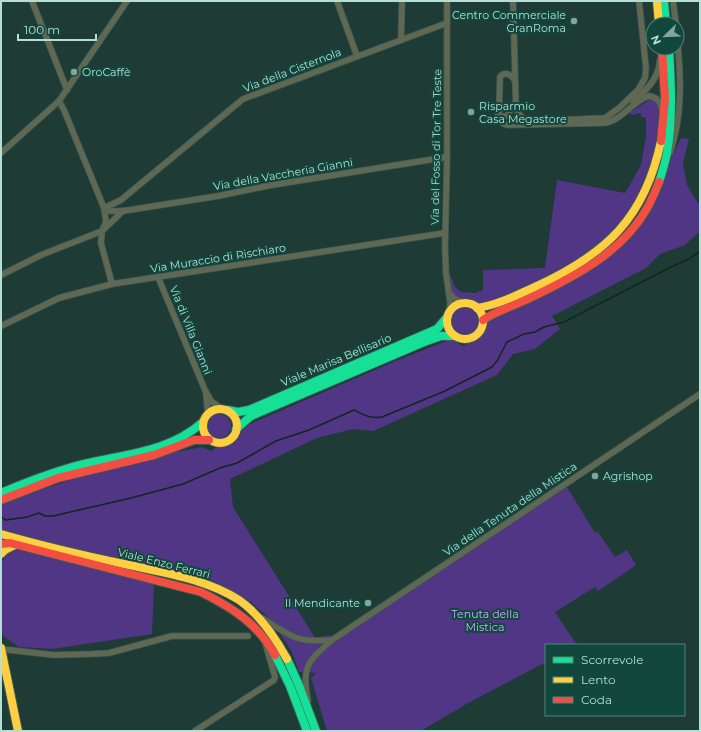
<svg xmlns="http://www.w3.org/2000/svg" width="701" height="732" viewBox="0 0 701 732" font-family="Montserrat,sans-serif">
  <rect width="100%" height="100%" fill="#1e3b35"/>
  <g fill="#503685">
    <path d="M649 100C655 100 657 103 659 108L654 165 629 216 615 232 580 260 535 285 483 305 461 300 454 295 450 287 448 274H450L455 287 461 292 475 293 483 290V270L545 268 557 180 625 193 641 165 646 137V118L641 117V113L632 115 629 113Z"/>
    <polygon points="681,138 689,139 683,163 687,185 698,203 700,205 700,231 685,245 660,254 646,268 552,316 560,329 535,349 513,354 497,375 373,431 353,429 317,438 230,479 233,507 317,641 323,636 345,635 517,519 567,487 595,533 598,532 615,557 627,550 636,565 598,591 595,587 555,612 577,645 546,645 546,662 468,703 421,731 327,731 311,678 316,673 299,672 291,650 270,619 251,602 205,577 150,566 154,584 152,634 52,649 19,647 3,636 1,627 1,563 6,556 12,532 1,530 1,506 14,499 79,477 176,452 202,447 211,451 236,435 250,424 391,363 451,339 463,346 479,338 486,321 512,311 594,269 638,226"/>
    <circle cx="465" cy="321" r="13"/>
    <circle cx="219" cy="426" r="12"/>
  </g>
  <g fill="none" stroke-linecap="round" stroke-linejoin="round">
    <path stroke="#102722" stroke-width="1.5" d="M1 517 6 520 27 517 39 513 45 516H53L131 498 183 484 220 468 237 463 276 441 309 430 354 410C364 415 371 419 382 417L445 391 492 367 497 361 507 342 524 334 535 332 544 327 564 322 671 267 689 259 700 251"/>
    <g stroke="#3e5953" stroke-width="7">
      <g id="street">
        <polyline points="32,1 67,90"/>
        <polyline points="337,1 357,56"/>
        <polyline points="447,1 447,157 445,248 446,273 450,301 450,312"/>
        <path d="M513 1 516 108C520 119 527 121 538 121L605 118 619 108 638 90 645 78 646 68 639 1"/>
        <polyline points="673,1 676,24"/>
        <polyline points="401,40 402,1"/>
        <polyline points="59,101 64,110 104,208 106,222 102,231 101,243 112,284"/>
        <path d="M633 102C646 90 659 79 660 60"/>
        <path d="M514 104 507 116 502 117 499 114 500 77C504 71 510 74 514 79"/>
        <path d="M498 112C497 119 501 124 508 125L604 123C622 121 632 101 649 96 657 97 661 102 662 110"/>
        <polyline points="1,153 59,101 127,1"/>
        <path d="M670 153C683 115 681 76 677 37"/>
        <polyline points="104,208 121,200 243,99 447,23"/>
        <polyline points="104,208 109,211 123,211 218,196 272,185 447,157"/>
        <polyline points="1,275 41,255 102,231 123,211"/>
        <polyline points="158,277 205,390 211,401 222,409"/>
        <polyline points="449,293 454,298 462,303"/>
        <polyline points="1,326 59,298 112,284 445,233"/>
        <polyline points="206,394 208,414"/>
        <path d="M262 618C290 636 297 643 331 640"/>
        <polyline points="1,649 54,655 91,654 109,653 172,636 248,636"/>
        <path d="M308 701C302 667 306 663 332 640L700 394"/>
        <polyline points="195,731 274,680 275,677 265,642"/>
      </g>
    </g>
    <g stroke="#3e5953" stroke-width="10">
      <g id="fast">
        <polyline points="664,1 666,24"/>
        <path d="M659 182C662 173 665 163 667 153 673 118 671 83 669 48"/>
        <polyline points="227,410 238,412 249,410 437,329 448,316"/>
        <polyline points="236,429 251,416 424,342 441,336 455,336"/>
        <path d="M1 493C24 483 48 474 72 467 118 454 166 455 203 422"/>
        <polyline points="275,655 290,686 307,731"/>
        <polyline points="287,659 298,683 316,731"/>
      </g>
    </g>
    <g stroke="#3e5953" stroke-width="10">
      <g id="slow">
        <polyline points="657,1 659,24"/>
        <circle cx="465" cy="321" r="18"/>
        <path d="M477 308C498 305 517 295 537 286 606 254 645 218 661 141"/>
        <circle cx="220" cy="426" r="17"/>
        <path d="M1 534C43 546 86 556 129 565 166 573 206 579 239 600 259 614 275 637 287 659"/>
        <polyline points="1,554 5,550 15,545"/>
        <polyline points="1,648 18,731"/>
      </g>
    </g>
    <g stroke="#3e5953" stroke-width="10">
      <g id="jam">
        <polyline points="661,141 665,99 662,48"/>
        <path d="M483 320C498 310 514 306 530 298 574 277 621 253 646 210 651 202 655 192 659 182"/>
        <polyline points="1,500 58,478 154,455 194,440 209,440"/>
        <path d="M1 544 10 543 201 592C233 608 258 624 275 655"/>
      </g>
    </g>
    <use href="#street" stroke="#5e6853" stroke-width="5.5"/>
    <use href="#fast" stroke="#16e098" stroke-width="8"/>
    <use href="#slow" stroke="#ffcf43" stroke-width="8"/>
    <use href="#jam" stroke="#f24e42" stroke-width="8"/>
  </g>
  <g fill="#80a69c" stroke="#12473d" stroke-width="1.5">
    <circle cx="574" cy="21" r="4"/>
    <circle cx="74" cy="72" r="4"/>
    <circle cx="471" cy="112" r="4"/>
    <circle cx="595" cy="476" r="4"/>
    <circle cx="368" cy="603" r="4"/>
  </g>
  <g text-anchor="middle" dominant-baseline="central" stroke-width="4" stroke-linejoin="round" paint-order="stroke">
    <g font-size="11" fill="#b4dfd4" stroke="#12473d" text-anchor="start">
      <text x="566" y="15" text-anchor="end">Centro Commerciale<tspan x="566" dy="13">GranRoma</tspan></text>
      <text x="82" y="72">OroCaffè</text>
      <text x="479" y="106">Risparmio<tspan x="479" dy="13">Casa Megastore</tspan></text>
      <text x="603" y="476">Agrishop</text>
      <text x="360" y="603" text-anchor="end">Il Mendicante</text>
    </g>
    <g font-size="11" fill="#b4dfd4" stroke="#12473d">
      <text transform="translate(292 70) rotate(-21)">Via della Cisternola</text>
      <text transform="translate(436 147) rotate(-89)">Via del Fosso di Tor Tre Teste</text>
      <text transform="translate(283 174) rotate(-10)">Via della Vaccheria Gianni</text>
      <text transform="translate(218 258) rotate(-9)">Via Muraccio di Rischiaro</text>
      <text transform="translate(191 330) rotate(68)">Via di Villa Gianni</text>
      <text transform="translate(336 360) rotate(-23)">Viale Marisa Bellisario</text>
      <text transform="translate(510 509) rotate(-34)">Via della Tenuta della Mistica</text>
      <text transform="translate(164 563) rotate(14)">Viale Enzo Ferrari</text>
    </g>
    <g font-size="11" fill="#c6affd" stroke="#12473d">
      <text x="485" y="614">Tenuta della<tspan x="485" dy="13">Mistica</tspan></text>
    </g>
  </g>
  <rect width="701" height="732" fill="none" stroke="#b4dfd4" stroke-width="4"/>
  <rect x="545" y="644" width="140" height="72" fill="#12473d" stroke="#538479"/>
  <rect x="553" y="657" width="20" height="6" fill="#16e098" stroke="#538479"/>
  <text x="581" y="664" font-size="12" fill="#b4dfd4">Scorrevole</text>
  <rect x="553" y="677" width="20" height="6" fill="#ffcf43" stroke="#538479"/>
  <text x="581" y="684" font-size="12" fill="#b4dfd4">Lento</text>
  <rect x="553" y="697" width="20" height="6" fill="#f24e42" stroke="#538479"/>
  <text x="581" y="704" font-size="12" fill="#b4dfd4">Coda</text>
  <g transform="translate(665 36) rotate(247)"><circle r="19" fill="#12473d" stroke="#538479"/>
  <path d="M0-3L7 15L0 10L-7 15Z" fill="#80a69c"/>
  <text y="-6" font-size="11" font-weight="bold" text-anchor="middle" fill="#b4dfd4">N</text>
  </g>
  <path d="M18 34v6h78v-6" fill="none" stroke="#b4dfd4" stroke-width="2"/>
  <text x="24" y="34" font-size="12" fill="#b4dfd4" stroke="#12473d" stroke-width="3" paint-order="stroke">100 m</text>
</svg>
